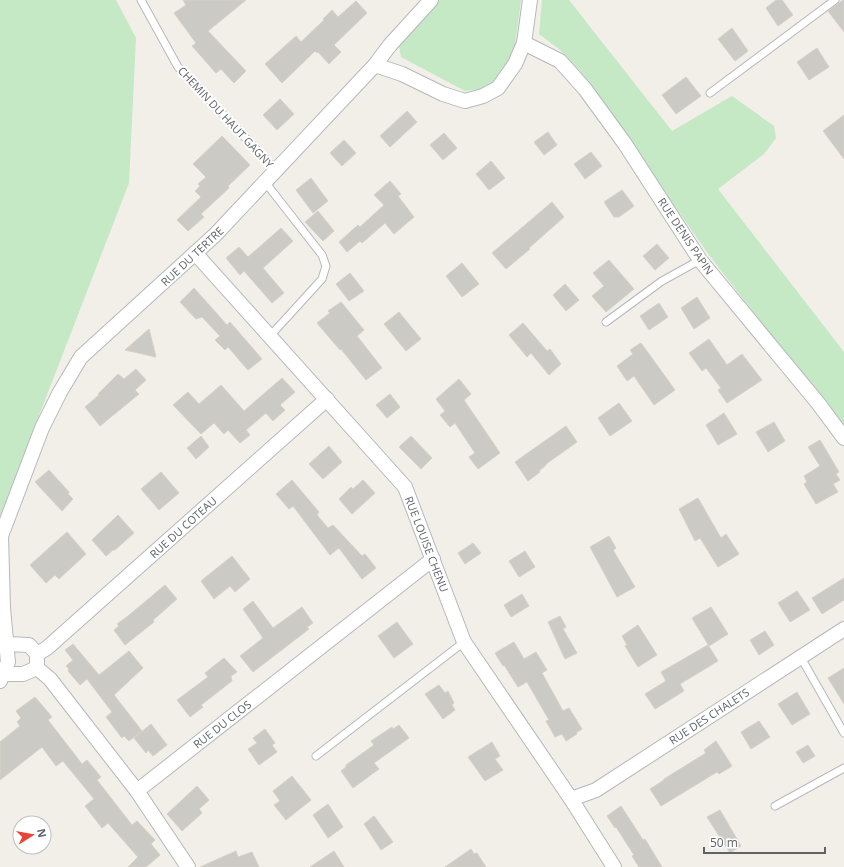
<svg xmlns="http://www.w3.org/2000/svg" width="844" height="867" viewBox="0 0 844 867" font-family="'Open Sans',sans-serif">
  <rect width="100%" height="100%" fill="#f1efe8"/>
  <g fill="#c5e8c5">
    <polygon points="0,0 116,0 136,38 129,183 0,516"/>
    <polygon points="440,0 521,0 513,60 495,81 480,89 465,91 401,57 399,46"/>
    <polygon points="542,0 569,0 672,131 732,96 774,126 776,138 764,154 718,189 844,352 844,429 709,255 580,71 559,49 539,34"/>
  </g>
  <g fill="#cccac5" stroke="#d6d1c6">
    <polygon points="183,0 246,0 208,31 246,71 234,83 221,69 216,73 192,46 196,43 174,13 186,5"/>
    <polygon points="776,0 782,0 793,15 778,26 766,8"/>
    <polygon points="843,0 844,0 844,32 828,11"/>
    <polygon points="356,1 367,13 334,45 341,52 329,64 318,52 317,53 315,51 282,83 265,64 296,36 301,42 324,20 323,19 332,10 338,17"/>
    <polygon points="732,28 748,51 735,61 718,39"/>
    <polygon points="817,48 829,67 809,80 797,62"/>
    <polygon points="686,77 701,96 676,114 662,95"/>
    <polygon points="280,99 294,114 277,130 263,115"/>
    <polygon points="407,111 417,122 390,147 380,136"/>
    <polygon points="844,115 844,159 823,131"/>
    <polygon points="548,132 557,145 544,155 534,142"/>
    <polygon points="444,133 457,148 443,160 430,145"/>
    <polygon points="222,136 250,165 228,186 229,188 201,214 204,217 188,231 177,220 201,197 195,191 200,186 198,184 206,177 193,164"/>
    <polygon points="344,140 356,153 342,166 330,153"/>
    <polygon points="591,152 602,166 585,179 574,164"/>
    <polygon points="491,161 505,178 489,190 476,174"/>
    <polygon points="311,178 328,201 313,213 296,190"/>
    <polygon points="390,181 401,194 398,196 414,217 394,234 385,223 362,243 360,241 347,252 339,242 358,225 360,227 384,205 374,195"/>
    <polygon points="622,190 634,206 619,217 614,217 604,202"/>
    <polygon points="552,202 564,217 529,248 530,249 506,269 492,253"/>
    <polygon points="318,211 334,231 323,241 305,222"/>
    <polygon points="281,228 293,241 263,268 284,293 272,303 244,271 240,275 226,258 239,247 248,257"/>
    <polygon points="657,244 669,258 655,270 643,256"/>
    <polygon points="609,260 634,289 606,312 592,296 604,286 593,273"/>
    <polygon points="462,263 479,284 462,297 446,276"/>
    <polygon points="350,273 364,291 349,301 336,284"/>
    <polygon points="565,284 579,300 566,311 553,295"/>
    <polygon points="194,288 227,325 230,322 262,359 248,370 228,347 225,350 215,340 220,336 202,317 196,319 180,302"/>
    <polygon points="697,297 710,318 694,329 681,308"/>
    <polygon points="341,302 364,330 357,336 382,368 366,380 341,349 340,350 317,323 330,313 328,311"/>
    <polygon points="659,303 668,317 649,330 640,316"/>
    <polygon points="399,312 421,339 406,351 384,324"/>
    <polygon points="523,323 547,351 550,349 561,364 549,375 531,353 527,357 509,335"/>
    <polygon points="149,329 156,357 125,350"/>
    <polygon points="709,339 727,365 742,354 762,380 727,403 718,390 721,388 706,368 702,371 689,353"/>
    <polygon points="641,343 675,390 654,405 634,376 627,381 617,366 633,354 630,350"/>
    <polygon points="136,369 146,380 135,390 139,394 100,426 85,407 99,395 98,394 118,374 124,379"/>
    <polygon points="282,378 295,392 280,405 285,410 273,421 266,413 246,430 250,435 240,443 228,430 224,434 214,423 201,434 173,405 188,392 199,404 221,385 244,411"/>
    <polygon points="459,379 471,394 464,400 500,453 478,469 469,457 475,453 455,423 450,427 440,415 445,411 436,399"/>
    <polygon points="390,394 400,407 387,418 376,405"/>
    <polygon points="619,403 632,421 610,436 598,418"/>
    <polygon points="724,413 737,434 718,445 706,425"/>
    <polygon points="774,422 785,441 768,452 756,432"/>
    <polygon points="566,426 577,442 546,464 546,465 539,471 540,472 528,481 515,462"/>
    <polygon points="201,436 209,447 196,459 187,448"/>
    <polygon points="411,436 432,458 421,469 399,447"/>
    <polygon points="820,440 839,472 836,474 840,480 833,484 838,492 816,504 804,484 807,482 804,476 820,466 808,447"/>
    <polygon points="329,446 342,462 323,479 309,464"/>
    <polygon points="49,470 69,492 68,494 73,499 62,511 35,482"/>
    <polygon points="161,472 179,493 159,510 141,489"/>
    <polygon points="292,480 319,512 317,515 328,528 333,525 362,556 365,554 376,568 362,579 339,548 330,555 293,506 289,509 276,494"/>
    <polygon points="363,480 375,493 352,514 339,499 351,487 353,489"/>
    <polygon points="698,498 721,538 726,534 739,554 718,567 700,538 695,541 679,509"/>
    <polygon points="118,515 134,533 115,550 113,550 106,556 92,540"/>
    <polygon points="67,532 86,554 59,579 55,575 46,583 30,565"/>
    <polygon points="609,536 616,548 613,550 635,587 617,597 590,547"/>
    <polygon points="473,543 481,553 465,564 458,553"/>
    <polygon points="525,551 535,567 519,577 509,561"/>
    <polygon points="232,556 250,579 235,592 230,586 214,599 201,581"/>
    <polygon points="844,578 844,600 822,614 812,598"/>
    <polygon points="165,585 177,599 153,620 154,622 125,645 114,630 119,626 117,624 128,616"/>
    <polygon points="797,591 810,610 790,622 778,603"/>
    <polygon points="522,594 529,606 511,617 504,605"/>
    <polygon points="253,601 273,628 302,607 313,623 307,627 309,629 253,672 240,656 263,638 243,609"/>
    <polygon points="711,607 728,634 709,646 692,618"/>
    <polygon points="560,616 566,627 563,629 577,653 565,659 548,622"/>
    <polygon points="397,622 413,644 394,658 378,636"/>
    <polygon points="638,625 657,655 638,667 625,646 627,645 622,636"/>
    <polygon points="765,631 774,645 759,655 750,640"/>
    <polygon points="514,642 524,659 536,652 547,670 542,673 563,711 569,708 582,729 576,733 577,734 566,741 562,734 555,737 546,721 549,720 527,682 518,687 504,665 503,666 495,653"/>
    <polygon points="73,644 99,675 129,651 143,668 114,695 142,731 129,741 124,736 122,738 106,717 112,712 87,679 80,685 68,671 69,669 66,666 73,660 65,650"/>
    <polygon points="708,645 718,661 680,684 684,691 655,709 645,694 666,681 661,672"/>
    <polygon points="224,658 237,672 231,676 232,681 201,705 203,707 190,717 177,700 208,677 205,673"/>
    <polygon points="844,668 844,704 828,678"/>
    <polygon points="439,685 445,693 448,691 454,703 452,705 455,710 443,719 425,694"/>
    <polygon points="797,692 810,714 792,725 778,704"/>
    <polygon points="35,697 52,717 48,720 82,764 87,760 101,777 97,780 132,825 137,821 155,840 151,844 160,855 146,867 128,867 138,857 108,823 102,828 85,806 94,799 63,761 56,766 42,747 0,780 0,742 20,726 17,722 21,718 16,711"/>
    <polygon points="759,721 770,737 751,749 741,732"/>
    <polygon points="151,724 167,745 153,756 148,750 146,753 134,738"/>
    <polygon points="399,725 409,738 374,763 379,769 353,788 341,771 346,767 346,765 374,745 371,741 392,727 393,729"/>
    <polygon points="265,729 275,743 272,745 277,752 259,765 248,749 257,743 253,738"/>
    <polygon points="716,741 732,766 719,774 717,772 661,806 650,789 664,780 664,779 706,753 704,750"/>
    <polygon points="492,742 500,756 495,759 503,770 485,781 468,757"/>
    <polygon points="808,745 815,756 803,763 796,752"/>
    <polygon points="292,776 311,800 286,820 274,805 280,801 273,791"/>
    <polygon points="197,786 209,800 199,809 202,813 182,831 167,814"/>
    <polygon points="328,804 343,827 328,838 313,815"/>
    <polygon points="621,806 643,840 645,839 662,867 639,867 632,856 634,855 616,827 615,828 607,816"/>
    <polygon points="720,810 741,846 730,853 707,817"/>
    <polygon points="374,816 393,842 381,850 364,824"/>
    <polygon points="471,849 474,854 477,853 486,867 445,867"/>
    <polygon points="236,851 238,857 252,852 259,867 200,867"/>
    <polygon points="334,851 344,867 310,867"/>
  </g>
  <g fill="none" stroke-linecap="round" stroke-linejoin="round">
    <g stroke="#b5b8bc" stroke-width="9">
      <g id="lane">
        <polyline points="141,0 178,67 276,170"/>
        <polyline points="710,93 835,0"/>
        <polyline points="265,182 322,255 326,266 322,279 270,336"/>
        <polyline points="606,322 662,281 700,260"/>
        <polyline points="800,656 844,733"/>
        <polyline points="316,756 464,642"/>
        <polyline points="775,806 844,768"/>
      </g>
    </g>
    <g stroke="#b5b8bc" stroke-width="16">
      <g id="street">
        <polyline points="524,43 560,61 585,89 625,144 700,260 818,403 844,438"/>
        <polyline points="375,65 390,45 431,0"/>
        <polyline points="195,253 405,487 464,642 571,799 614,867"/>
        <polyline points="37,654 47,648 327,399"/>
        <polyline points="37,668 50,679 137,791 188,867"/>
        <polyline points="3,674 23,674 37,668 37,654 29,645 7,644"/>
        <polyline points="0,681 8,662 3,608 1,536 42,428 60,392 81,357 215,235 375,65 402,74 443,94 465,101 483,96 498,88 515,64 524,43 530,0"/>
        <polyline points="137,791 433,559"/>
        <polyline points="571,799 596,790 844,629"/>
      </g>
    </g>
    <use href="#lane" stroke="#fff" stroke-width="7"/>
    <use href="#street" stroke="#fff" stroke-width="14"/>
  </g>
  <g text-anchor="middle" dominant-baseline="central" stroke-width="4" stroke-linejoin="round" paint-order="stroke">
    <g font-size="11" fill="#5f6368" stroke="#fff">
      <text transform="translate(226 117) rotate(47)">CHEMIN DU HAUT GAGNY</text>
      <text transform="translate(686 236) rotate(56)">RUE DENIS PAPIN</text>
      <text transform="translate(192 256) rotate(-43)">RUE DU TERTRE</text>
      <text transform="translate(183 527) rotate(-42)">RUE DU COTEAU</text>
      <text transform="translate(427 544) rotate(69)">RUE LOUISE CHENU</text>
      <text transform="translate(709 716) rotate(-33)">RUE DES CHALETS</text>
      <text transform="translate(222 724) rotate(-38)">RUE DU CLOS</text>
    </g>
  </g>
  <g transform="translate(32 835) rotate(79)"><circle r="19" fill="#ffffff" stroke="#bfc1c3"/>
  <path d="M0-3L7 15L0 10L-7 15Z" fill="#ea4335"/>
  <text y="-6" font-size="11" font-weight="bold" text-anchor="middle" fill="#5f6368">N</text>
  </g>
  <path d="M704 847v6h121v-6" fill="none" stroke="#5f6368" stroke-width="2"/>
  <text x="710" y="847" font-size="12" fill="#5f6368" stroke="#ffffff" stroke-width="3" paint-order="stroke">50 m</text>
</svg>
